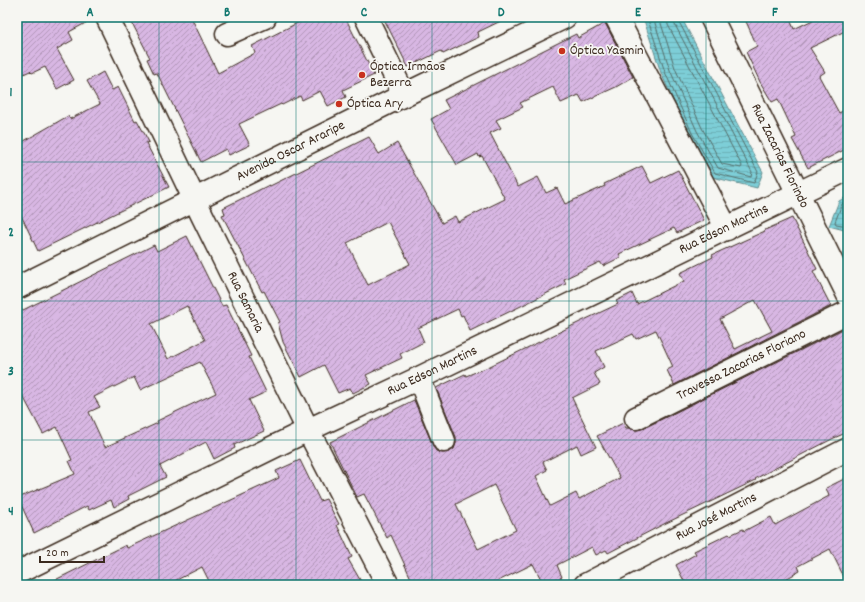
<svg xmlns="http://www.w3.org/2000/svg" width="865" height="602" viewBox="0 0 865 602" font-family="Dekko,sans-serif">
  <defs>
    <pattern id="water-rules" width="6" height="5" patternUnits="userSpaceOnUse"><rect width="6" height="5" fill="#7dced7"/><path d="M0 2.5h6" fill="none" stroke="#6db1b8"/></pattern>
    <pattern id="building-hatch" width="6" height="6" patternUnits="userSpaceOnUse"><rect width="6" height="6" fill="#d8b7e3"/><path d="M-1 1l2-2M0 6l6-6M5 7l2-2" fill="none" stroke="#b095b7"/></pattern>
  </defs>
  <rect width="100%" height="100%" fill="#f6f6f2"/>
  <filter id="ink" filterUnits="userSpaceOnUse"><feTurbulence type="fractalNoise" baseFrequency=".025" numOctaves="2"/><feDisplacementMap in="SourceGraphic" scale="8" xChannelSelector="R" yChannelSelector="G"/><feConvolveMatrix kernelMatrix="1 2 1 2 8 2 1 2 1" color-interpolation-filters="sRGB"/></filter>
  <g filter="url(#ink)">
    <g fill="url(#water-rules)" stroke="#638c8d">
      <polygon points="643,17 681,17 758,163 763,172 757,188 712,177 689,135 661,73"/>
      <polygon points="848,196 848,231 829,226 839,201"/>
    </g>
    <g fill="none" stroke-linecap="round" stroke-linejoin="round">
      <g stroke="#556c68" stroke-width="1">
        <polyline points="647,17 665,72 692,133 715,173 754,183 758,172 678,20 678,17"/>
        <polyline points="653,17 670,70 697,131 718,168 751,177 752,172 674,23 673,17"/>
        <polyline points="659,17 675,68 702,128 722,164 741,168 742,166 668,25 667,17"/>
        <polyline points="848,201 842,204 835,222 836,224 848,226"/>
      </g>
    </g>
    <g fill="url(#building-hatch)" stroke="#3b2a1e" fill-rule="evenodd">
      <polygon points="26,17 95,17 95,18 69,32 73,40 57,49 74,80 57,89 45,67 32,73 30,71 17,77 17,22"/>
      <polygon points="129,17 191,17 218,73 255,53 252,46 309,17 345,17 374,75 343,90 346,97 328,106 320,91 302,100 300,96 282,105 281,104 239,124 250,145 229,155 226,149 201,162 157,73 154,74 147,59 150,58"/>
      <polygon points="383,17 509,17 478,32 479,37 443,54 441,51 408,67"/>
      <polygon points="744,17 789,17 794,29 819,17 842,17 847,30 810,48 825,72 819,76 839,113 848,108 848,148 808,168 792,139 796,137 778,99 772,102 760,82 746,52 757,46"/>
      <path d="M605 23 633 77 616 87 583 102 579 95 561 103 553 87 520 103 523 107 496 120 501 128 490 133 518 187 538 177 546 193 557 188 565 204 605 186 604 184 642 166 651 183 678 170 704 220 677 233 674 228 619 254 621 257 603 266 600 262 564 279 566 284 470 331 463 315 461 316 458 309 418 328 424 342 400 354 402 358 366 375 371 384 353 393 350 388 338 393 324 365 301 377 283 342 278 323 280 322 264 291 262 292 222 215 225 214 223 208 269 185 270 186 369 137 379 154 397 143 442 223 455 216 458 222 505 199 482 156 479 157 478 154 457 165 431 119 449 109 444 100 576 34 578 38ZM388 222 410 264 368 285 347 243Z"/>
      <polygon points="103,72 112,90 118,87 135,121 137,120 149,142 146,143 169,187 38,251 17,207 17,145 68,116 70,119 100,104 87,81"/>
      <path d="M792 218 817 269 813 271 831 306 674 385 667 370 673 367 656 330 636 339 633 334 596 351 604 367 594 373 600 384 572 398 596 447 581 454 577 445 543 462 547 470 536 476 550 506 576 493 579 499 620 478 597 436 623 423 626 428H628L636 430 642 429 843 329 848 339V432L834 438 766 473 755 479 756 480 662 525 608 553 606 550 596 555 592 547 557 565 562 577 547 585H544L533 564 490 585H414L391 535 387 538 364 494 357 497 330 442 414 400 433 446 436 451 442 453 449 452 454 449 456 443V437L436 388 465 374 466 376 488 367 582 321 618 304 616 301 632 293 637 304 684 281 680 273 713 257 712 255 765 231V230ZM755 300 772 331 735 349 720 319ZM494 485 516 530 478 549 456 504Z"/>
      <path d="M187 236 222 306 226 305 251 356 249 357 266 392 249 400 264 431 234 445 235 448 214 459 206 442 160 466 166 477 128 496 129 499 114 507 111 500 89 510 87 506 34 533 18 498 75 474 69 461 72 460 57 427 43 434 17 385V313L154 245 157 251ZM187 306 205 340 168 359 151 324ZM200 362 216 393 186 407 157 421 158 423 105 447 89 412 100 407 94 397 134 377 140 390Z"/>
      <polygon points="300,460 320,501 326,499 339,524 337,525 352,557 348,559 363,585 211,585 202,567 167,585 45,585 126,545 127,548 279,478 276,471"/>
      <polygon points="848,477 848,585 830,549 798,566 800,571 775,585 686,585 676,565 696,554 694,551 729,534 730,535 743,529 744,531 771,517 775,525 829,496 826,488"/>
    </g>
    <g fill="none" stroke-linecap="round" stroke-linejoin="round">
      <g stroke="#3b2a1e" stroke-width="25">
        <g id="minor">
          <path id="s1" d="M107 17 202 215 308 430 388 585"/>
          <polyline points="366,17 404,95"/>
          <polyline points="616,17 727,229"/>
          <path id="s2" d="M711 17 848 295"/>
          <polyline points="227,34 265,17"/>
          <path id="s3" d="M17 288 404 95 565 17"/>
          <polyline points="419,378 444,441"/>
          <path id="s4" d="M636 418 848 312"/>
          <path id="s5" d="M17 573 308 430 419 378 848 169"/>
          <path id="s6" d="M585 585 848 449"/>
        </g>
      </g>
      <use href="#minor" stroke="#f6f6f2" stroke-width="22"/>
    </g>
  </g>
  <path fill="none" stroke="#0f766e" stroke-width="1" stroke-opacity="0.55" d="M159 17V585M296 17V585M432 17V585M569 17V585M706 17V585M17 162H848M17 301H848M17 440H848"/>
  <g fill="#c8321e" stroke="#f6f6f2" stroke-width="1.5">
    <circle cx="562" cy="51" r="4"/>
    <circle cx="362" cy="75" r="4"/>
    <circle cx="339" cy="104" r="4"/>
  </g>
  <g text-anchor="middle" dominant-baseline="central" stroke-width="3.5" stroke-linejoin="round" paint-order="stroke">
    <g font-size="14" fill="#3b2a1e" stroke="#f6f6f2" text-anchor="start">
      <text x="570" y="51">Óptica Yasmin</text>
      <text x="370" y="67">Óptica Irmãos<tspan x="370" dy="16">Bezerra</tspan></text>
      <text x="347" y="104">Óptica Ary</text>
    </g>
    <g font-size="14" fill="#3b2a1e" stroke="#f6f6f2">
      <text stroke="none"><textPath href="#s3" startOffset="306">Avenida Oscar Araripe</textPath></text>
      <text stroke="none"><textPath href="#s2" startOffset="155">Rua Zacarias Florindo</textPath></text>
      <text stroke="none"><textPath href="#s5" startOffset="786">Rua Edson Martins</textPath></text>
      <text stroke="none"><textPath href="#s1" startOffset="317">Rua Samaria</textPath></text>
      <text stroke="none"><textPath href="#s4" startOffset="118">Travessa Zacarias Floriano</textPath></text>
      <text stroke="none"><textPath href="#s5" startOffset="462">Rua Edson Martins</textPath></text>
      <text stroke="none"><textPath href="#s6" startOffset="148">Rua José Martins</textPath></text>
    </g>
  </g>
  <rect width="865" height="602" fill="none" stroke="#f6f6f2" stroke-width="44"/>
  <path d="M40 556v6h64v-6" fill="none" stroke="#3b2a1e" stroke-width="2"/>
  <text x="46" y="556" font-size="12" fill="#3b2a1e" stroke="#f6f6f2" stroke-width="3" paint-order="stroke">20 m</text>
  <rect x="22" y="22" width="821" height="558" fill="none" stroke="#0f766e" stroke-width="1.5"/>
  <g font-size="13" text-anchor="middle" font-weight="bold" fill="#0f766e">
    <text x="90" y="16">A</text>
    <text x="227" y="16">B</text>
    <text x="364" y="16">C</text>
    <text x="501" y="16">D</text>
    <text x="638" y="16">E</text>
    <text x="775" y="16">F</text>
    <text x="11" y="96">1</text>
    <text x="11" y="236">2</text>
    <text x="11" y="375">3</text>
    <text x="11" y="515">4</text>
  </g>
</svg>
